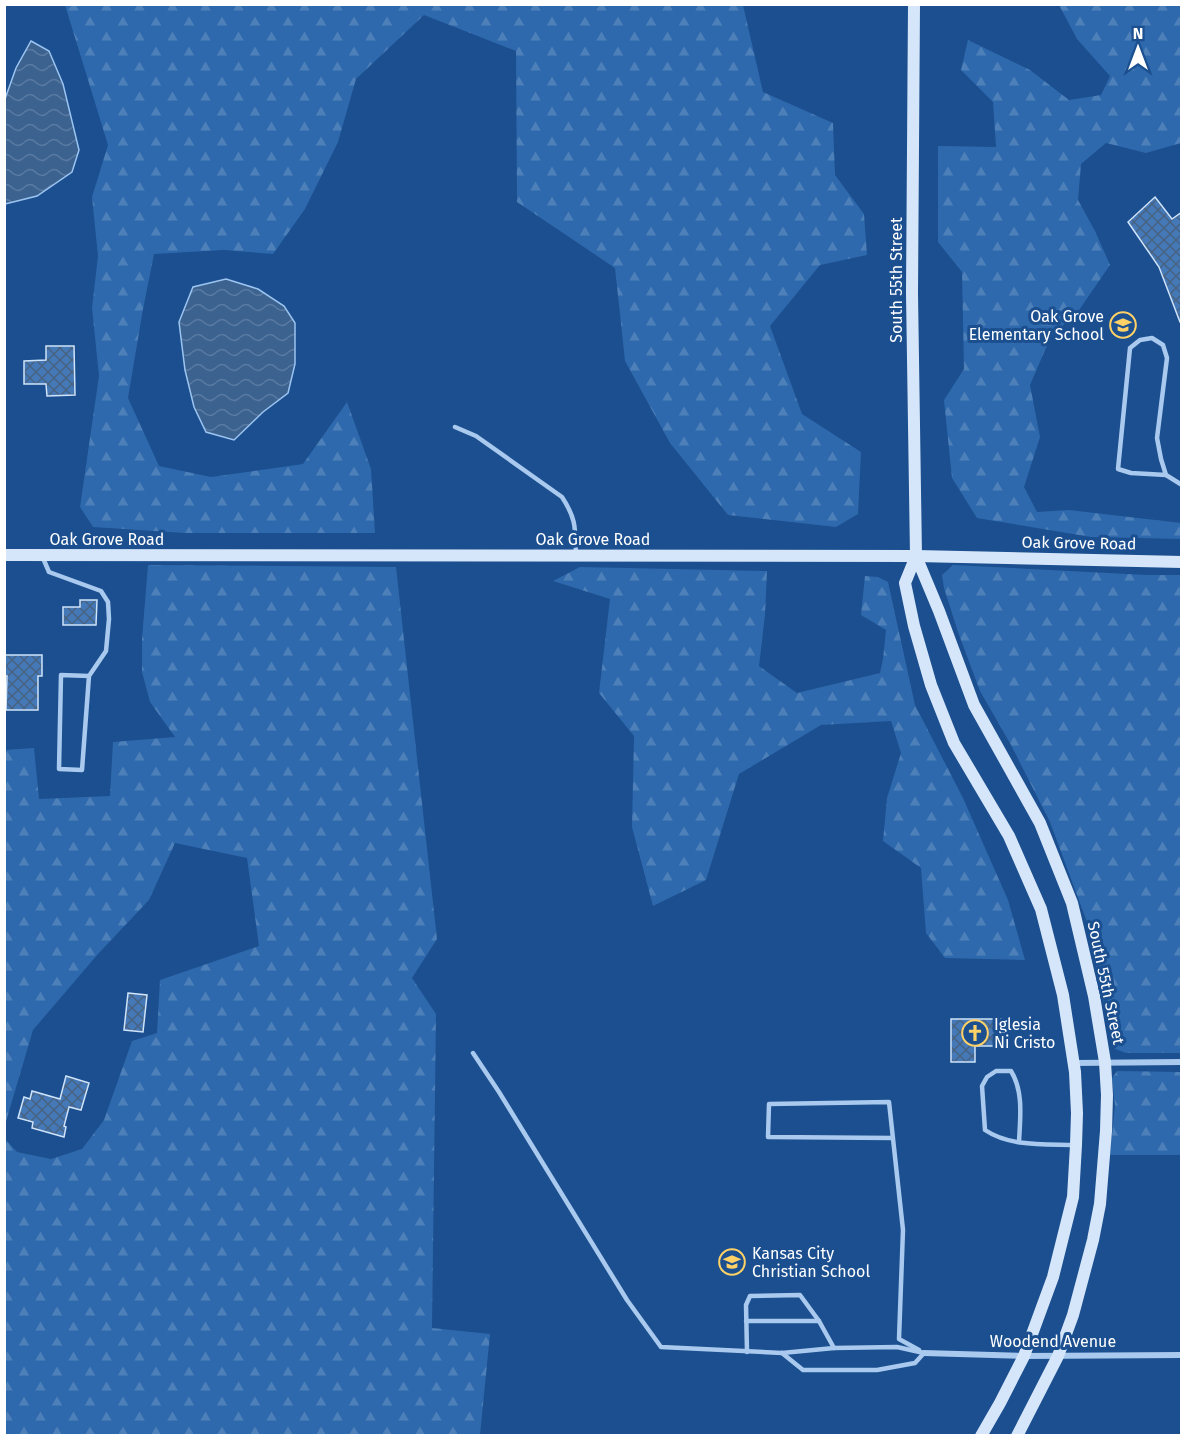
<svg xmlns="http://www.w3.org/2000/svg" width="1186" height="1440" viewBox="0 0 1186 1440" font-family="'Fira Sans',sans-serif">
  <defs>
    <pattern id="forest-firs" width="22" height="20" patternUnits="userSpaceOnUse" patternTransform="scale(1.5)"><rect width="22" height="20" fill="#2e69ad"/><path d="M5 1l3.5 6h-7zM16 11l3.5 6h-7z" fill="#4d80b9"/></pattern>
    <pattern id="water-waves" width="16" height="10" patternUnits="userSpaceOnUse" patternTransform="scale(1.5)"><rect width="16" height="10" fill="#3c6290"/><path d="M0 5q4-4 8 0t8 0" fill="none" stroke="#597aa1"/></pattern>
    <pattern id="building-cross-hatch" width="8" height="8" patternUnits="userSpaceOnUse" patternTransform="scale(1.5)"><rect width="8" height="8" fill="#4478b7"/><path d="M0 0l8 8M0 8l8-8" fill="none" stroke="#486282"/></pattern>
  </defs>
  <rect width="100%" height="100%" fill="#1b4f8f"/>
  <g fill="url(#forest-firs)">
    <polygon points="65,5 743,5 763,92 833,123 835,175 864,214 867,255 820,265 770,326 802,414 861,452 858,514 836,527 728,515 670,443 625,361 615,268 517,202 516,51 424,15 356,79 338,142 305,209 273,254 224,250 154,254 143,309 128,398 159,466 211,477 303,464 347,402 371,469 375,533 185,533 93,527 80,507 99,376 92,308 98,256 92,197 108,145"/>
    <polygon points="1059,5 1181,5 1181,143 1146,153 1106,143 1081,164 1078,200 1095,231 1110,265 1077,313 1051,336 1030,385 1040,437 1024,487 1037,512 1069,510 1181,523 1181,539 1091,537 977,518 952,478 944,400 964,369 962,272 938,242 938,146 996,147 993,102 961,70 968,40 1030,70 1069,100 1101,95 1110,76 1077,39"/>
    <polygon points="148,565 396,567 437,939 412,978 436,1014 432,1328 490,1334 480,1435 5,1435 5,1139 17,1152 51,1159 82,1149 104,1120 132,1041 157,1033 160,980 259,946 247,858 175,843 149,900 98,954 33,1030 5,1125 5,750 34,748 39,799 110,796 113,742 175,737 150,702 142,672 142,639"/>
    <polygon points="953,565 1147,575 1181,575 1181,1053 1126,1053 1115,1049 1110,1035 1087,922 1050,822 1011,745 980,691 958,632 944,588 942,575"/>
    <polygon points="580,567 767,571 765,615 759,666 797,693 880,673 883,659 886,630 861,615 865,576 878,577 888,582 915,705 963,798 1008,900 1025,960 945,958 926,933 921,868 883,841 887,798 901,753 891,721 821,725 739,774 706,880 653,906 632,827 634,736 599,693 610,599 553,581"/>
    <polygon points="1117,1071 1181,1072 1181,1155 1110,1155 1115,1106 1112,1078"/>
  </g>
  <g fill="url(#water-waves)" stroke="#9cc4f0" stroke-width="1.5">
    <polygon points="31,41 49,51 63,84 79,150 72,172 37,196 5,204 5,99 16,68"/>
    <polygon points="226,279 258,289 284,306 295,323 295,364 288,393 263,412 234,440 206,432 194,407 185,370 179,322 193,287"/>
  </g>
  <g fill="url(#building-cross-hatch)" stroke="#cfe3fa" stroke-width="1.5">
    <polygon points="1155,197 1172,219 1182,212 1182,322 1180,322 1159,267 1128,222"/>
    <polygon points="46,346 74,346 75,395 47,396 46,384 24,384 24,361 46,360"/>
    <polygon points="80,600 97,600 96,625 63,625 63,607 80,607"/>
    <polygon points="4,655 42,655 42,676 38,676 38,710 6,710 7,676 4,676"/>
    <polygon points="128,993 147,995 143,1032 124,1030"/>
    <polygon points="951,1019 1003,1019 1003,1046 975,1046 975,1062 951,1062"/>
    <polygon points="66,1076 89,1083 81,1110 69,1107 64,1126 66,1127 64,1137 32,1128 33,1122 18,1118 24,1097 30,1099 32,1091 60,1099"/>
  </g>
  <g fill="none" stroke-linecap="round" stroke-linejoin="round">
    <g stroke="#a9c9ee" stroke-width="4.5">
      <polygon points="1152,338 1163,345 1167,358 1157,438 1161,459 1166,475 1131,473 1118,469 1130,348 1140,340"/>
      <path d="M455 427 476 436 562 497C577 520 575 529 576 555"/>
      <polyline points="1166,475 1182,485"/>
      <polyline points="43,558 49,572 101,591 108,602 109,619 106,651 89,676 82,770 59,769 61,675 89,676"/>
      <polyline points="473,1053 499,1092 627,1300 661,1347 782,1353 834,1348 897,1347 924,1353"/>
      <polyline points="893,1138 768,1137 769,1104 889,1102 903,1230 899,1339 919,1350"/>
      <path d="M1019 1142C1020 1119 1024 1092 1011 1071H996L987 1077 982 1086 985 1130C1010 1147 1045 1144 1074 1145"/>
      <polyline points="746,1321 819,1321"/>
      <polyline points="747,1352 746,1305 750,1296 800,1295 819,1321 834,1348"/>
      <polyline points="782,1353 803,1370 877,1370 915,1363 924,1353"/>
    </g>
    <g stroke="#a9c9ee" stroke-width="6">
      <polyline points="1074,1063 1182,1062"/>
      <polyline points="924,1353 1024,1356 1182,1355"/>
    </g>
    <g stroke="#d6e6fa" stroke-width="12">
      <polyline points="914,4 912,293 916,556 905,583 914,626 931,685 954,743 1009,836 1041,909 1063,995 1075,1072 1077,1113 1076,1145 1073,1197 1053,1277 1024,1356 1000,1403 981,1436"/>
      <polyline points="4,555 916,556 1182,562"/>
      <polyline points="916,556 939,611 974,705 1040,823 1072,903 1094,996 1105,1062 1107,1095 1106,1131 1100,1204 1093,1240 1073,1315 1058,1356 1017,1436"/>
    </g>
  </g>
  <defs>
    <g id="school-ring" transform="scale(1.35)"><circle r="9.5" fill="#1b4f8f" stroke="#ffd166" stroke-width="1.5"/><path d="M0-5L7-2L0 1L-7-2ZM-4 1L0 2.5L4 1V4Q0 6-4 4Z" fill="#ffd166"/></g>
    <g id="church-ring" transform="scale(1.35)"><circle r="9.5" fill="#1b4f8f" stroke="#ffd166" stroke-width="1.5"/><path d="M-1.2-6h2.4v3.5h3.3v2.4h-3.3V6h-2.4V-.1h-3.3v-2.4h3.3Z" fill="#ffd166"/></g>
  </defs>
  <g fill-rule="evenodd">
    <use href="#school-ring" x="1123" y="325"/>
    <use href="#church-ring" x="975" y="1033"/>
    <use href="#school-ring" x="732" y="1262"/>
  </g>
  <g text-anchor="middle" dominant-baseline="central" stroke-width="6" stroke-linejoin="round" paint-order="stroke">
    <g font-size="16" fill="#fff" stroke="#1b4f8f">
      <text transform="translate(896 280) rotate(-90)">South 55th Street</text>
      <text x="107" y="539">Oak Grove Road</text>
      <text x="593" y="539">Oak Grove Road</text>
      <text transform="translate(1079 543) rotate(1)">Oak Grove Road</text>
      <text transform="translate(1106 983) rotate(78)">South 55th Street</text>
      <text x="1053" y="1341">Woodend Avenue</text>
    </g>
    <g font-size="16" fill="#fff" stroke="#1b4f8f" text-anchor="start">
      <text x="1104" y="316" text-anchor="end">Oak Grove<tspan x="1104" dy="18">Elementary School</tspan></text>
      <text x="994" y="1024">Iglesia<tspan x="994" dy="18">Ni Cristo</tspan></text>
      <text x="752" y="1253">Kansas City<tspan x="752" dy="18">Christian School</tspan></text>
    </g>
  </g>
  <rect width="1186" height="1440" fill="none" stroke="#ffffff" stroke-width="12"/>
  <g transform="translate(1138 48)" stroke="#1b4f8f" stroke-width="4.5" paint-order="stroke">
  <path d="M0-4.5L10 22L0 15L-10 22Z" fill="#ffffff"/>
  <text y="-9" font-size="16" font-weight="bold" text-anchor="middle" fill="#ffffff">N</text>
  </g>
</svg>
